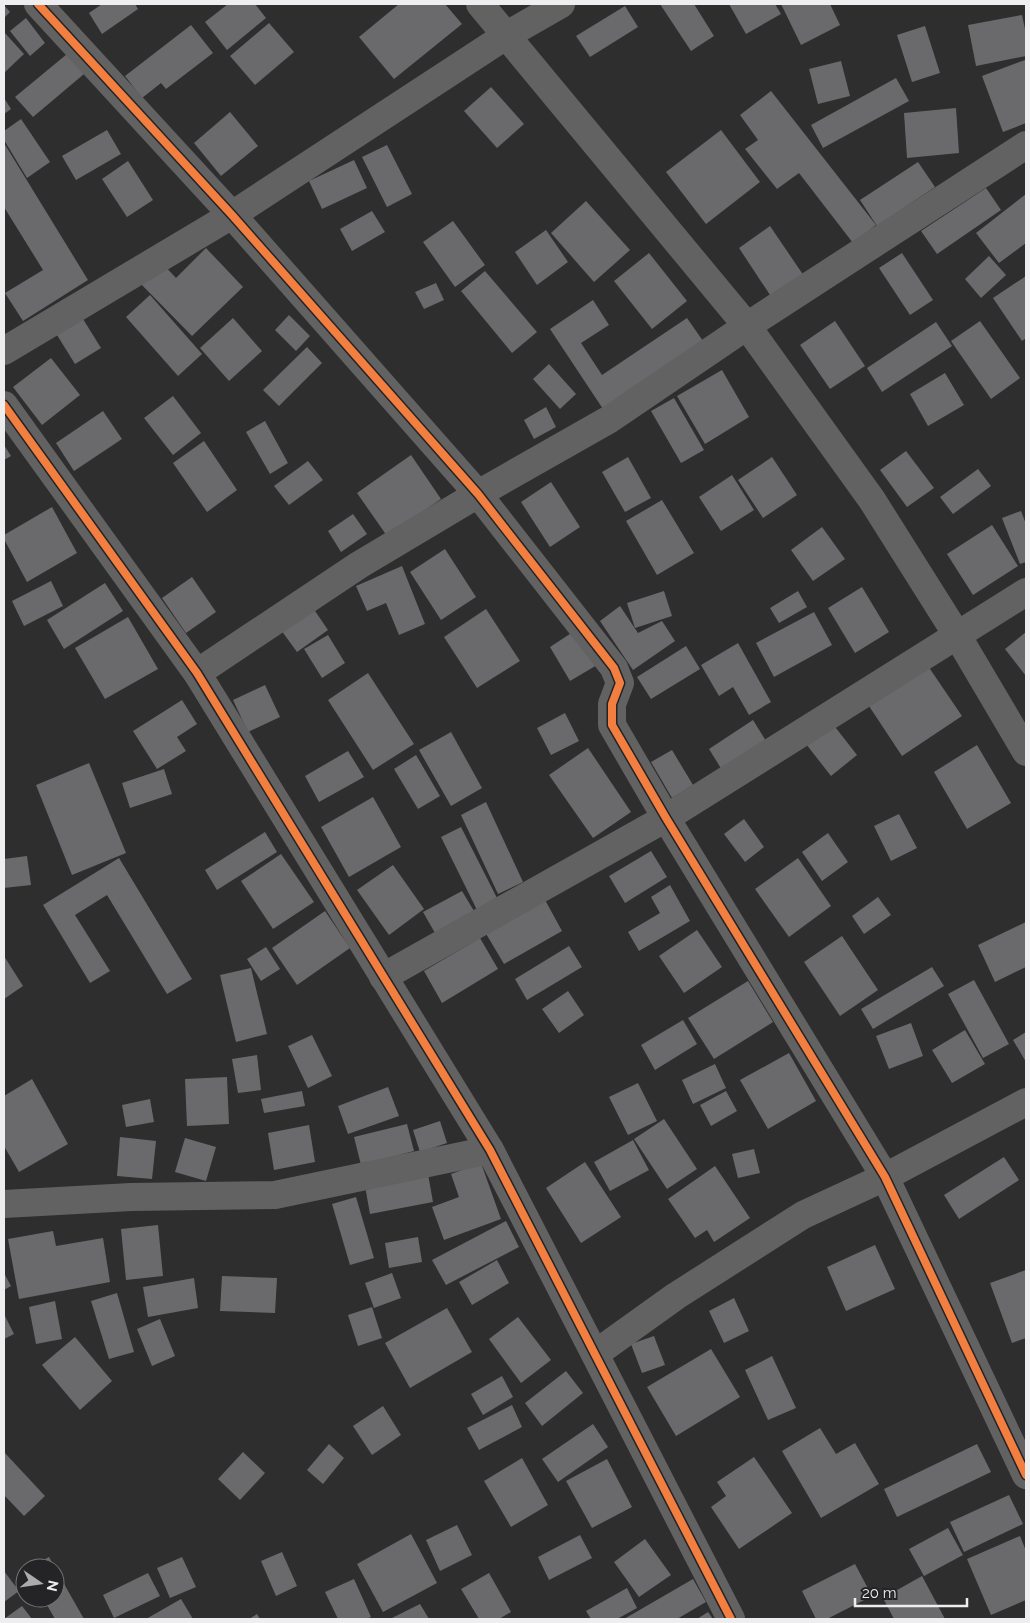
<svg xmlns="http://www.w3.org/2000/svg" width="1030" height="1623" viewBox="0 0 1030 1623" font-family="Raleway,sans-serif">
  <rect width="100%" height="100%" fill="#2e2e2f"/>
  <g fill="#6a6a6c">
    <polygon points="102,4 135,4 138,9 102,34 89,13"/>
    <polygon points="228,4 255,4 266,18 227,50 205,22"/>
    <polygon points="399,4 445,4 462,24 394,79 359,37"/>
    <polygon points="660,4 694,4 714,36 691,51"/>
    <polygon points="729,4 775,4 781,14 746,34"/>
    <polygon points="781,4 830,4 840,25 801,45"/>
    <polygon points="4,5 10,12 4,18"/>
    <polygon points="625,6 638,27 590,57 576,36"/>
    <polygon points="1022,15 1026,34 1026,56 976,66 968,25"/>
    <polygon points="26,18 45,43 30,56 10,31"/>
    <polygon points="269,23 294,52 255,85 230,56"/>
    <polygon points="191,25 213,53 166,89 161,83 142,98 125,76"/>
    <polygon points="925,26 940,73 912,82 897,35"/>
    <polygon points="4,32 24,54 4,73"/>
    <polygon points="67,54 84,74 33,117 15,97"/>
    <polygon points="1025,60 1026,64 1026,123 1003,132 982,76"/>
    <polygon points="841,61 850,96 818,104 809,69"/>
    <polygon points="896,78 909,101 823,148 811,125"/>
    <polygon points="491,87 524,124 497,148 464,111"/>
    <polygon points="771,91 876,225 853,243 799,173 777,189 745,149 758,140 740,115"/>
    <polygon points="4,98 11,109 4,114"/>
    <polygon points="956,108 959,153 907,158 904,113"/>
    <polygon points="230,112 258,146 221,176 194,143"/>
    <polygon points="21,119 50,162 27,178 4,140 4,131"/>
    <polygon points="107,130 121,154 76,180 62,156"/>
    <polygon points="721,130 760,182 706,224 666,172"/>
    <polygon points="4,143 88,280 23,321 5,293 43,270 4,207"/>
    <polygon points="387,145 412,194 387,207 362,157"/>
    <polygon points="354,160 367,188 322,209 309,181"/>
    <polygon points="128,161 153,200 127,217 102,179"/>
    <polygon points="918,162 935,187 877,226 860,200"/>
    <polygon points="986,188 1001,210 937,254 921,231"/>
    <polygon points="1026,194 1026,243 999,263 976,233"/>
    <polygon points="586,201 630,250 594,282 551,233"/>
    <polygon points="372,211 385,232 352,251 340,229"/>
    <polygon points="453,221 485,265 455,287 423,242"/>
    <polygon points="770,226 804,276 772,298 739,248"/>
    <polygon points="546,230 568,262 537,285 515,252"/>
    <polygon points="206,248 243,287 192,336 140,283 161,262 176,278"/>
    <polygon points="649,253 687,301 652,329 614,281"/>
    <polygon points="902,253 933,300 910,315 879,268"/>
    <polygon points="989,256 1006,275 981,298 965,279"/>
    <polygon points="485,271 537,332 512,353 461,291"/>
    <polygon points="1026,276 1026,338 1022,341 993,298"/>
    <polygon points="436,283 444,300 424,309 415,292"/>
    <polygon points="150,295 202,354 178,376 126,317"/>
    <polygon points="593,300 609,325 581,343 602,375 687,318 703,341 603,409 550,329"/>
    <polygon points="289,315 310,336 296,351 275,330"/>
    <polygon points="233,318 262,351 229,381 200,348"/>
    <polygon points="83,319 101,348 75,364 57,335"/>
    <polygon points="835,321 865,366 830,389 800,345"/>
    <polygon points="980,321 1020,378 991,399 951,341"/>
    <polygon points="936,322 952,346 882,392 867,368"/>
    <polygon points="307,347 322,363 279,406 263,390"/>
    <polygon points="51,358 80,395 42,425 13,387"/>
    <polygon points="549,364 576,394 560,409 533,379"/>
    <polygon points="722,370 749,417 705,444 677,396"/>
    <polygon points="945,373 964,405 928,426 910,394"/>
    <polygon points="173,396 201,433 173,455 144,418"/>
    <polygon points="674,398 704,450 681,463 651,411"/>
    <polygon points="546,407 556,427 534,439 524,420"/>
    <polygon points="103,411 122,439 74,471 56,443"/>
    <polygon points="265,421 288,463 270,474 246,432"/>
    <polygon points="204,441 237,490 207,512 173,463"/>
    <polygon points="4,445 11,456 4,460"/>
    <polygon points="906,451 934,488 907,507 880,470"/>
    <polygon points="411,455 441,499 387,536 357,493"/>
    <polygon points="628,457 651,498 625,512 602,472"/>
    <polygon points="772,457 797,495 763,518 738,480"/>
    <polygon points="308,461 323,480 289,505 274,486"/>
    <polygon points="978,469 991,486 953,514 940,497"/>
    <polygon points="732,475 754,510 721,531 699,497"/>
    <polygon points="551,482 580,527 550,547 521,502"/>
    <polygon points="662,500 694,553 657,575 626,521"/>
    <polygon points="52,507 77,553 27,582 4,539 4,535"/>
    <polygon points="1021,511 1026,524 1026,562 1020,564 1002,518"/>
    <polygon points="353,514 367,534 341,552 328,531"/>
    <polygon points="992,525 1018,566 973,595 947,554"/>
    <polygon points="822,527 845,559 813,581 791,550"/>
    <polygon points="445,549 476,597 441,620 410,572"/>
    <polygon points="402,566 425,624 399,635 386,603 367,611 356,586"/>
    <polygon points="192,577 216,612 186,633 162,598"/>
    <polygon points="51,581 63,606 24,626 12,601"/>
    <polygon points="105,583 123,611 64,649 47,620"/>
    <polygon points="862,587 889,632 855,653 828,608"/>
    <polygon points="664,591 672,616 635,628 627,603"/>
    <polygon points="798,591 807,607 779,623 770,608"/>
    <polygon points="620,606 638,633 662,621 675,641 633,670 600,621"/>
    <polygon points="313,608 328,630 297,652 281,630"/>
    <polygon points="486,609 520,661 477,688 444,637"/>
    <polygon points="814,612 832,645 774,677 756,643"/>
    <polygon points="128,617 158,669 105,699 75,648"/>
    <polygon points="576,630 597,665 570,681 550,647"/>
    <polygon points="1026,632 1026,676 1005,649"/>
    <polygon points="328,635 345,663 322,678 304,649"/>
    <polygon points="738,643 771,702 749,715 733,687 719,696 701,665"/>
    <polygon points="686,646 700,669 651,699 637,677"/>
    <polygon points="928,666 962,716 902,756 869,706"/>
    <polygon points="368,673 414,744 373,770 328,700"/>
    <polygon points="265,685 280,717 248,732 233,700"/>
    <polygon points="182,700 197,724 177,737 186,751 157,769 133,731"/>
    <polygon points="565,713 579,741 551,755 537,728"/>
    <polygon points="753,720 766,741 722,770 709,749"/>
    <polygon points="832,723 857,755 831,776 806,744"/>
    <polygon points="451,732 482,788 451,806 419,750"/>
    <polygon points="977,745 1011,803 967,829 934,772"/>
    <polygon points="588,748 631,812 593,838 549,775"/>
    <polygon points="672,750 693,785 672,798 651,762"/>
    <polygon points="348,751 364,777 319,802 305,776"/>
    <polygon points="416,755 440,796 418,809 394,769"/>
    <polygon points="89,763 126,853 72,875 36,785"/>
    <polygon points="164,769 172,794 130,808 122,783"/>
    <polygon points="373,797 401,847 349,877 321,827"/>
    <polygon points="486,802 523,882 498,894 461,815"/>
    <polygon points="899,814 917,848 891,861 874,826"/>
    <polygon points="744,819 764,847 745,862 724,834"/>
    <polygon points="461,827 498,900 477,910 441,837"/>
    <polygon points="265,832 277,852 217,890 205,870"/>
    <polygon points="828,833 848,862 822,881 802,852"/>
    <polygon points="651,851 667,877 625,903 609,876"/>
    <polygon points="281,854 314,902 273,929 241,881"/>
    <polygon points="27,856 31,885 4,888 4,859"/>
    <polygon points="119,858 192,979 167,994 107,895 75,915 110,971 90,983 43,905"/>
    <polygon points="798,858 831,906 789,937 755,889"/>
    <polygon points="393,865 424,909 389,935 357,890"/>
    <polygon points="670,885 690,921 639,951 628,932 660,913 651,897"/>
    <polygon points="462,891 474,911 435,933 423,912"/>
    <polygon points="878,897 891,915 864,934 852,916"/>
    <polygon points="544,898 562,931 504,964 485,932"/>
    <polygon points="325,911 350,948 297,985 272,948"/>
    <polygon points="1026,922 1026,967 995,982 978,945"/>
    <polygon points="697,930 722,967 684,993 659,956"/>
    <polygon points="842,936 878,990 840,1016 804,962"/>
    <polygon points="480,938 498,969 442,1003 424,971"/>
    <polygon points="569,946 582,967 527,1000 515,979"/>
    <polygon points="266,947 280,969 261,981 247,959"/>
    <polygon points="4,956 23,986 4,999"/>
    <polygon points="932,967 944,986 873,1029 861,1009"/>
    <polygon points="251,968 267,1034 236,1042 220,975"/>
    <polygon points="974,980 1009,1044 983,1058 948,994"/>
    <polygon points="748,981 773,1022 714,1059 688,1018"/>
    <polygon points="568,991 584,1015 559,1033 542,1009"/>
    <polygon points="683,1020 697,1044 655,1070 641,1045"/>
    <polygon points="911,1023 923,1056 889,1069 876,1036"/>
    <polygon points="965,1030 985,1064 952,1083 932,1050"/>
    <polygon points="1026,1032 1026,1062 1013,1040"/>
    <polygon points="312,1035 332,1076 308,1088 288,1046"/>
    <polygon points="789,1053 816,1101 768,1129 740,1080"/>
    <polygon points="257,1055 261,1090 238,1093 232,1059"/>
    <polygon points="715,1064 726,1088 693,1104 682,1080"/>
    <polygon points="227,1077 229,1124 187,1126 185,1079"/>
    <polygon points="32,1079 68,1144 19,1172 4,1146 4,1096"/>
    <polygon points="638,1083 657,1121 628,1135 609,1097"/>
    <polygon points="388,1087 399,1116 348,1134 338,1106"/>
    <polygon points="302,1091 305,1106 264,1113 261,1099"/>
    <polygon points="726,1091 737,1111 711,1126 700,1105"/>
    <polygon points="150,1099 154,1122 126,1127 122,1105"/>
    <polygon points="664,1119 697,1169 667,1189 634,1139"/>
    <polygon points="440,1121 447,1143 420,1152 413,1130"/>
    <polygon points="407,1124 414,1151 361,1165 354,1137"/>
    <polygon points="309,1125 315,1162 274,1170 268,1133"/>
    <polygon points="120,1137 156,1141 152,1179 117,1176"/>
    <polygon points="185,1138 216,1147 206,1181 175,1172"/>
    <polygon points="633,1140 649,1170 610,1191 594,1162"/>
    <polygon points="754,1149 760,1173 738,1178 732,1154"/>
    <polygon points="1004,1157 1019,1180 959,1219 944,1195"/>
    <polygon points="585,1162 621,1217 581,1243 546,1188"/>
    <polygon points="481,1163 501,1219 444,1240 432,1207 459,1197 451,1174"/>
    <polygon points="715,1166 750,1218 714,1242 707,1230 695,1238 668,1199"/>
    <polygon points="428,1174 433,1202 370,1214 365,1186"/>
    <polygon points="356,1197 374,1258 350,1265 332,1204"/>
    <polygon points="506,1221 519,1247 446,1285 432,1260"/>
    <polygon points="158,1225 163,1276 126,1280 121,1229"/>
    <polygon points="53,1231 56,1246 103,1238 110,1282 19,1299 8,1239"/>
    <polygon points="418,1237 422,1262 389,1268 385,1243"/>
    <polygon points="875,1245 895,1289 846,1311 827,1267"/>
    <polygon points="497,1260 509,1283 472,1305 459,1282"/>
    <polygon points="1026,1270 1026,1338 1012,1343 990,1283"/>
    <polygon points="4,1273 11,1286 4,1290"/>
    <polygon points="392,1273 401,1298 374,1308 365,1283"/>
    <polygon points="222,1276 277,1278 275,1313 220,1311"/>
    <polygon points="194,1278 198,1308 148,1317 143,1287"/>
    <polygon points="117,1293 134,1352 109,1359 91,1301"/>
    <polygon points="734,1298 749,1331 724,1343 709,1311"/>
    <polygon points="55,1301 62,1339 36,1344 29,1307"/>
    <polygon points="372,1307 382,1338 358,1346 348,1315"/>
    <polygon points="447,1308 472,1352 410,1388 385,1343"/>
    <polygon points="4,1314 14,1334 4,1339"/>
    <polygon points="518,1317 551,1360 521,1383 489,1339"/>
    <polygon points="160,1319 175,1356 152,1366 137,1329"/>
    <polygon points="654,1336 665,1365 642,1373 631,1344"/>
    <polygon points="75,1337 112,1381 80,1410 42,1365"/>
    <polygon points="711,1349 740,1397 676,1436 647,1387"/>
    <polygon points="772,1356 796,1408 768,1420 745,1370"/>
    <polygon points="566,1371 583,1393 542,1426 525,1403"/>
    <polygon points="502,1376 513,1397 483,1415 471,1394"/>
    <polygon points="512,1405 522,1427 479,1450 467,1428"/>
    <polygon points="383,1406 401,1435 372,1455 353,1426"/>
    <polygon points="593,1424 608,1447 558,1482 542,1459"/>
    <polygon points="820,1428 836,1454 855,1443 879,1484 821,1518 782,1451"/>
    <polygon points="329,1444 344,1458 323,1484 307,1470"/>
    <polygon points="977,1444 991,1472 897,1517 884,1489"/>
    <polygon points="4,1452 45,1496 24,1516 4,1495"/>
    <polygon points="243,1452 265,1473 240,1500 218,1479"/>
    <polygon points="754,1457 792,1513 739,1549 711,1507 726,1496 717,1482"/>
    <polygon points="522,1458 548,1505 511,1527 484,1481"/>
    <polygon points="607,1459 632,1507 592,1528 566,1481"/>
    <polygon points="1009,1495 1023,1524 964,1552 950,1522"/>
    <polygon points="457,1525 472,1555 440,1571 426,1540"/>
    <polygon points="948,1528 963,1555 924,1576 909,1549"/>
    <polygon points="411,1534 437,1583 383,1612 357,1564"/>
    <polygon points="580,1535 592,1558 549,1580 538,1557"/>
    <polygon points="1020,1536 1026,1551 1026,1600 991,1615 967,1559"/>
    <polygon points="645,1539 671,1575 639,1597 614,1562"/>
    <polygon points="282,1552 297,1586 276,1596 261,1561"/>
    <polygon points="49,1557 55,1568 84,1619 55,1619 43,1598 55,1598 55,1568 29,1568"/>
    <polygon points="182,1557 196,1587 170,1598 157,1568"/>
    <polygon points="855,1564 872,1596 827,1619 816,1619 802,1591"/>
    <polygon points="4,1571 19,1591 4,1602"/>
    <polygon points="148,1573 160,1596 114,1618 103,1595"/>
    <polygon points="489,1573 511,1612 499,1619 479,1619 461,1589"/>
    <polygon points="922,1576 945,1619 894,1619 883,1598"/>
    <polygon points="354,1579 371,1617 366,1619 338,1619 325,1592"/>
    <polygon points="693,1579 706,1602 677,1619 624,1619"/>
    <polygon points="627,1588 637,1608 617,1619 591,1619 586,1611"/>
    <polygon points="181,1599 193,1619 146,1619"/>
    <polygon points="420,1604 429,1619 390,1619"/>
    <polygon points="22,1606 32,1619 4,1619"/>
    <polygon points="708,1612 713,1619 697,1619"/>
    <polygon points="257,1614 260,1619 249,1619"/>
  </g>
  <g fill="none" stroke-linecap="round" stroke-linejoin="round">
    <g stroke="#626263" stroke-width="28">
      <polyline points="38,4 232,215 478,494 614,668 620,683 612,704 612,725 666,818 885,1177 1026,1475"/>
      <polyline points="480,4 747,326 872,500 957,635 1026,752"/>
      <polyline points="4,351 232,215 507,35 561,4"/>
      <polyline points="4,405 197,673 490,1150 731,1619"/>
      <polyline points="197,673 359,565 478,494 610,419 747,326 1026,145"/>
      <polyline points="383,977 666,818 1026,592"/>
      <polyline points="4,1204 131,1197 275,1195 490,1150"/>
      <polyline points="595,1354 676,1296 803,1215 885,1177 1026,1102"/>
    </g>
    <g stroke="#242326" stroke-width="11">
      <g id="cycleway">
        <polyline points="38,4 232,215 478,494 614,668 620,683 612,704 612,725 666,818 885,1177 1026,1475"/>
        <polyline points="4,405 197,673 490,1150 731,1619"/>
      </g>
    </g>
    <use href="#cycleway" stroke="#f27e40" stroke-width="8"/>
  </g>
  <rect width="1030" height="1623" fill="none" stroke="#eeedef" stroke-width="10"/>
  <g transform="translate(40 1583) rotate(103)"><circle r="24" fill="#242326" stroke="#757476"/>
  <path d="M0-4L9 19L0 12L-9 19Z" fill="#abaaac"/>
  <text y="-8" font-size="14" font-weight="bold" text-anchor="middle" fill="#eeedef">N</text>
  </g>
  <path d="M855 1598v8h112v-8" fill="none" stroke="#eeedef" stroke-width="2.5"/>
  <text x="862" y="1598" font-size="15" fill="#eeedef" stroke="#242326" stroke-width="4" paint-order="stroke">20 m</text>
</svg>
